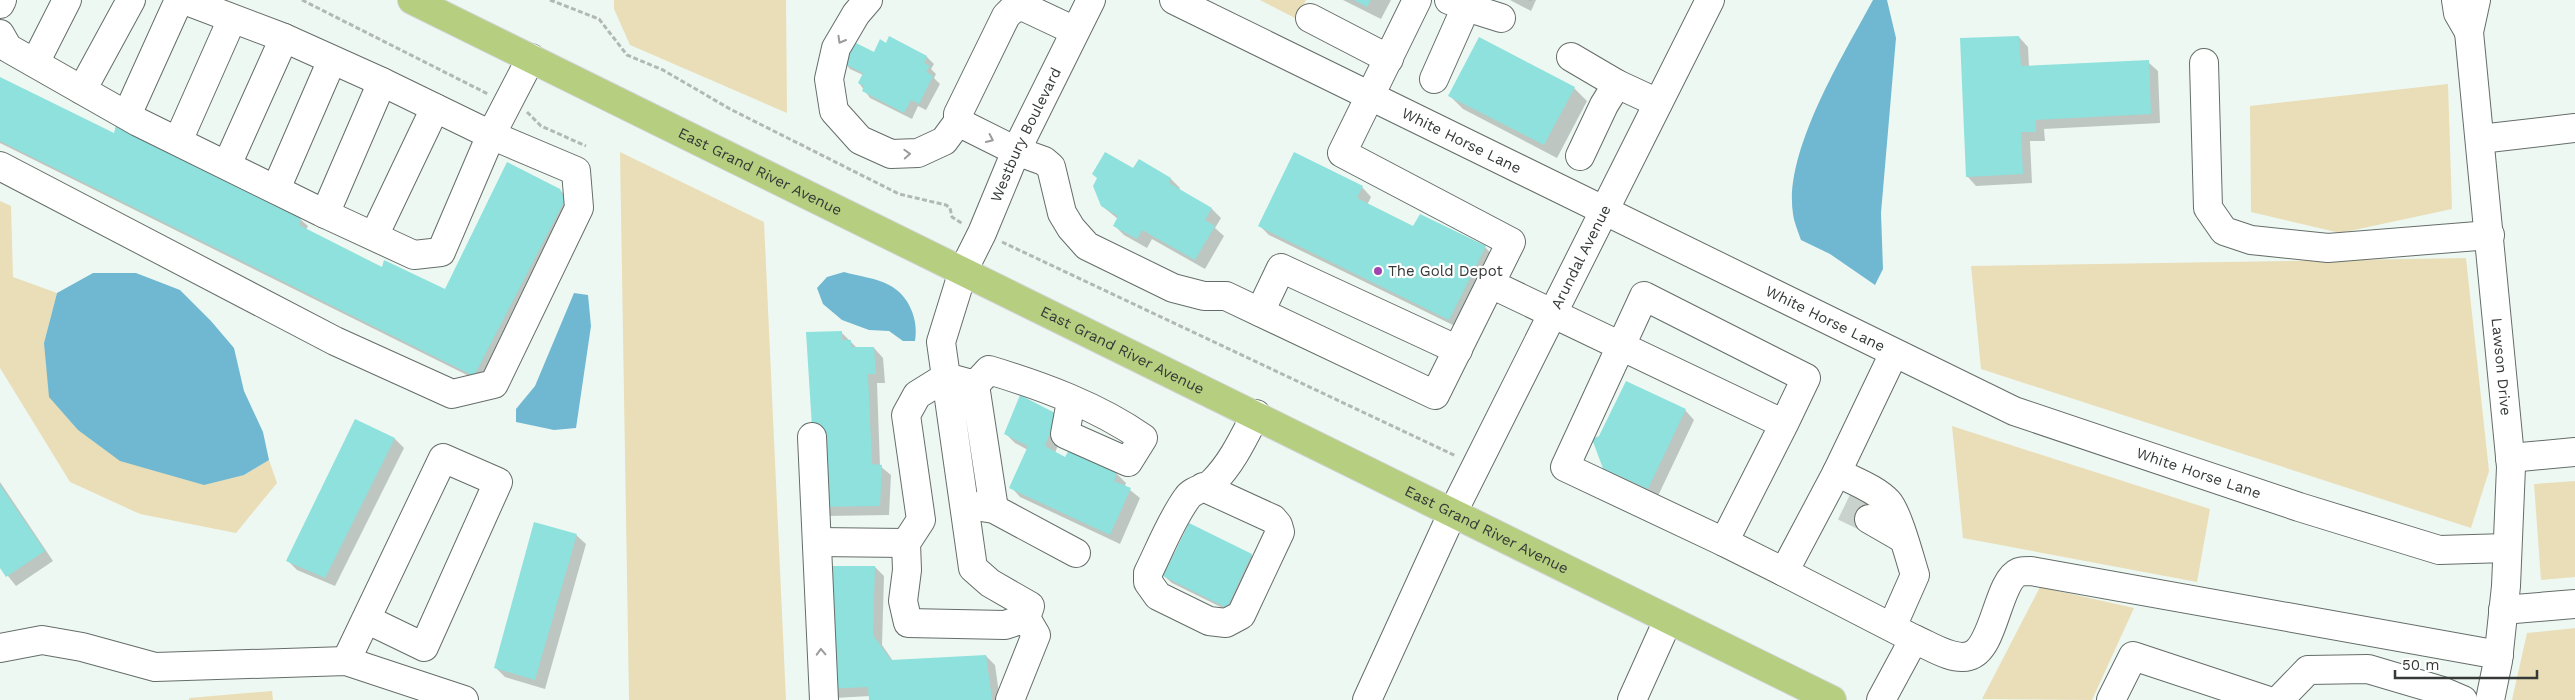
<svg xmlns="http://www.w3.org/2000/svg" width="2575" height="700" viewBox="0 0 2575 700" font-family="'Work Sans',sans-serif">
  <rect width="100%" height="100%" fill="#eef8f2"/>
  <g fill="#e9deb8">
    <polygon points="614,0 786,0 787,113 630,45 614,9"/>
    <polygon points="1260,0 1306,0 1297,19"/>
    <polygon points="2448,84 2452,209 2340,233 2251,212 2250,106"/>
    <polygon points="620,152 764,222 786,700 629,700"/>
    <polygon points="0,201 11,206 13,277 57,293 44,343 244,475 269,460 277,483 236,533 140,514 70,482 0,368"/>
    <polygon points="2466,258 2489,471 2471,528 1981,369 1971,266"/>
    <polygon points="1952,426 2210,509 2197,582 1963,538"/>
    <polygon points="2575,481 2575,577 2541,580 2534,484"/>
    <polygon points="2040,587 2134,608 2092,700 1982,699"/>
    <polygon points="2575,628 2575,700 2512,700 2527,633"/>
    <polygon points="272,691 273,700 189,700 189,698"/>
  </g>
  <g fill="#70b8d2">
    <path d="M1873 0H1887L1896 38 1881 213 1883 269 1875 285 1830 254 1801 240C1798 231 1794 222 1793 214 1783 152 1844 54 1873 0Z"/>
    <path d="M844 272C858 276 876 278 889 285 909 295 919 320 915 341H903L889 331 869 330 842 320 823 304 817 288 827 277Z"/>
    <polygon points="93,273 136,273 180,290 211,321 234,348 244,391 263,432 269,460 244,475 204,485 120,461 78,430 49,397 44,343 57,293"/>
    <polygon points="574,293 588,295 591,326 576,428 554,430 516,422 516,409 535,386"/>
  </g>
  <g fill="#0003">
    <polygon points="1343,0 1391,0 1381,19"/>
    <polygon points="1510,0 1536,0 1531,11"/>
    <polygon points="2019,37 2028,47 2029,67 2148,62 2158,71 2160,123 2044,129 2045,141 2030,141 2032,183 1976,186 1967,176"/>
    <polygon points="887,44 927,57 934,64 931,69 936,74 934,78 940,84 926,110 918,106 912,119 870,98 859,83 863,75 850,69 843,61 874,54"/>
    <polygon points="0,79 114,135 300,219 308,226 306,230 382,269 446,290 560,190 567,198 571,208 481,382 0,143"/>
    <polygon points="1574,88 1587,101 1557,158 1463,109 1450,96"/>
    <polygon points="1139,161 1171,179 1180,188 1179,190 1212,209 1221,218 1215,228 1224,236 1205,269 1152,239 1147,248 1124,235 1114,225 1118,219 1102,206"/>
    <polygon points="1362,187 1371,197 1367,205 1414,228 1485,247 1494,257 1459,328 1269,235 1259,225"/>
    <polygon points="841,332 857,348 874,348 883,358 885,383 877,383 880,466 891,475 889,515 827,516"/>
    <polygon points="1021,397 1066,425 1055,453 1066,459 1116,473 1126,483 1125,486 1140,498 1120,544 1020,497 1011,487 1028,450 1015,443 1005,433"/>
    <polygon points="1685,410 1694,420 1657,498 1606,473"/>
    <polygon points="355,421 395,439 404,448 335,586 297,570 287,560"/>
    <polygon points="0,482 53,561 16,586 0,566"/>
    <polygon points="576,535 586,544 545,689 505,677 496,668"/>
    <polygon points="1251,555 1258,562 1235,614 1172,583 1164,576"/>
    <polygon points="875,567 884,576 882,645 893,661 986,656 995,665 1000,700 871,700 870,696 835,698 826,688"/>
  </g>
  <g fill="#8ee1dc">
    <polygon points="1354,0 1371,0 1367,7"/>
    <polygon points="889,36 927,56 924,63 930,66 926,72 933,76 919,104 911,100 904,113 862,91 864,86 858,83 863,73 841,62 852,41 874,52 880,39 886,43"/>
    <polygon points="2019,36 2021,66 2149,60 2151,114 2035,120 2036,132 2021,132 2023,174 1966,177 1960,38"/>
    <polygon points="1479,37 1575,87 1544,145 1448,96"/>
    <polygon points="0,77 114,133 116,125 301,218 299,225 382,267 384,260 445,289 507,162 560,189 565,200 474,376 0,141"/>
    <polygon points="1105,152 1133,168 1139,159 1171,178 1169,183 1212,208 1205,220 1215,226 1195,260 1142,230 1137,239 1113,226 1118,216 1101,206 1093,186 1097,178 1092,174"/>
    <polygon points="1294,152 1363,186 1357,198 1413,226 1420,214 1486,246 1449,320 1258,226"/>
    <polygon points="842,331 842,340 851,340 851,347 874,347 876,374 868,374 872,464 882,465 880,506 817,507 806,332"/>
    <polygon points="1626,381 1686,409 1648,489 1611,472 1605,474 1592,439 1599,436"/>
    <polygon points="1020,395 1057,414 1045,446 1065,457 1070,448 1117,472 1114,481 1131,488 1110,535 1009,488 1028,446 1004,434"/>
    <polygon points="355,419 395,438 325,578 286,561"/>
    <polygon points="0,485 45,551 6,577 0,568"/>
    <polygon points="534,522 577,534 535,680 494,668"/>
    <polygon points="1189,523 1252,554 1227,608 1163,576"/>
    <polygon points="820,566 875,566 873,635 891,660 986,655 992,700 869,700 868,687 825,689"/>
  </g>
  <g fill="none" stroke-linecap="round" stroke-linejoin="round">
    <polyline stroke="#c9d2cd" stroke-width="28" stroke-dasharray="28 14" stroke-linecap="butt" points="1844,507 1869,519"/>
    <g stroke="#656d69" stroke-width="30">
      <g id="minor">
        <polyline points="184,0 282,37 382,82 491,135 531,58"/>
        <polyline points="868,0 856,14 836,48 829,79 834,111 860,140 891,154 918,153 944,141 958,122"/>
        <path id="s1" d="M1174 0 2014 411 2299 507 2439 550 2507 548"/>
        <polyline points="2456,0 2458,13 2469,32"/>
        <path id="s2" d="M2476 0 2469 32 2511 467 2506 586 2498 661 2490 700"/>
        <polyline points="0,4 2,0"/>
        <polyline points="1466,7 1501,18"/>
        <polyline points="1310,18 1389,59"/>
        <polyline points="1075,31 1024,7 1014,8 1006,16 958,114 958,122 1016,151 1044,161 1051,167 1062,213 1071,228 1087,246 1173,288 1204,296 1226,296 1435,395 1511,242 1342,153 1417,0"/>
        <polyline points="0,34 8,48 138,122 321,212 414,255 441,252 491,135 576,171 579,208 494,384 452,394 335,341 0,166"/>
        <polyline points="1571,57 1617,84"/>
        <polyline points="35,63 67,0"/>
        <polyline points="2204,63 2208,208 2224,231 2251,240 2328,248 2490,235"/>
        <polyline points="1434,79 1466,7 1449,0"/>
        <polyline points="82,90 131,0"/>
        <polyline points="127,115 179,0"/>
        <polyline points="2480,139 2575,128"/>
        <polyline points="178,141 232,19"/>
        <polyline points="1580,156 1604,105 1617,84 1658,103"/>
        <polyline points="227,165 284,38"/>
        <polyline points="276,189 332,60"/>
        <polyline points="325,214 382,82"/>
        <polyline points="374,236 435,108"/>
        <polyline points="1491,284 1784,424 1724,542 1565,467 1644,296 1806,378 1784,424"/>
        <polyline points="1260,312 1281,268 1458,350"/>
        <path d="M975 385 989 370C1042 386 1097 406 1143 438L1128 462 1065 434 1071 401"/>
        <polyline points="812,437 824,700"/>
        <polyline points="2510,458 2575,452"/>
        <polyline points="1837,472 1894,353"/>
        <path d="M1203 487 1273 519 1278 525 1280 532 1241 615 1226 623 1209 621 1158 596 1148 582V573C1160 549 1171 520 1187 498 1193 489 1206 489 1213 482 1232 463 1243 439 1256 414"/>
        <polyline points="975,506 994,509 1076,553"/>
        <path id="s3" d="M994 509 975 385 946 377 917 395 906 415 921 520 906 543 907 570 903 601 908 623 1005 625 1026 618 1030 606 990 583 973 568 941 342 963 271 982 233 1016 151 1091 0"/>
        <polyline points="1869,519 1902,538"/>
        <polyline points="817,542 906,543"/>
        <polyline points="1724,542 1784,572"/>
        <polyline points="2503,610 2575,604"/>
        <path d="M1914 639C1929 645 1952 661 1969 656 1995 649 1997 581 2019 572 2023 571 2027 571 2031 571L2499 655"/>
        <polyline points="0,648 42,640 82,647 155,667 346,661 464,700"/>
        <polyline points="346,661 443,458 498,482 424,647 366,619"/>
        <polyline points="1010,700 1036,635 1026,618"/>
        <path id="s4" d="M1367 700 1452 514 1710 0"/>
        <polyline points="1632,700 1668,620"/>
        <path d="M1881 700 1914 639 1784 572 1837 472C1853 481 1875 488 1888 502 1898 513 1910 559 1915 575L1892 627"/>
        <polyline points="2111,700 2133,656 2266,700"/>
        <polyline points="2279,700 2308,670 2368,669 2442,691 2463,700"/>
      </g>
    </g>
    <g stroke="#d3d3d3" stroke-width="30">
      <g id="major">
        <path id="s5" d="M412 0 1832 700"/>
      </g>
    </g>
    <g stroke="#b1b9b4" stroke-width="3" stroke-dasharray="5 2.5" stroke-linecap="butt">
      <polyline points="302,0 488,94"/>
      <polyline points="550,0 599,19 627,55 663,70 730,109 899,194 946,205 950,208 952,217 963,224"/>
      <polyline points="1530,1 1530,0"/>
      <polyline points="527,112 541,126 586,146"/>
      <polyline points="1002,242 1456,456"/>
    </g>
    <use href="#minor" stroke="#fff" stroke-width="28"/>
    <use href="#major" stroke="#b5ce80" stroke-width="28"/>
  </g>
  <defs><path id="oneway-chevron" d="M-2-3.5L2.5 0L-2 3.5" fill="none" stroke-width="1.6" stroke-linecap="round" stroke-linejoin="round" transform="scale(1.25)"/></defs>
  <g stroke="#9a9c9b">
    <use href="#oneway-chevron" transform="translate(841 40) rotate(120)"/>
    <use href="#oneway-chevron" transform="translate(990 139) rotate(25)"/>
    <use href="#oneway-chevron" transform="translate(907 154) rotate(-3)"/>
    <use href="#oneway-chevron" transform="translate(821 652) rotate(-92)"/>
  </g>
  <circle fill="#a045b0" stroke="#fff" stroke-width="2" cx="1378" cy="271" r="5"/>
  <g text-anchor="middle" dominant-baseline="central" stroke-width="4.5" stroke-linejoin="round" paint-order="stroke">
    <g font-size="15" fill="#353937" stroke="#fff">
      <text stroke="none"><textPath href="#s3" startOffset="1080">Westbury Boulevard</textPath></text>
      <text stroke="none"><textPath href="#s1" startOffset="320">White Horse Lane</textPath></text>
      <text stroke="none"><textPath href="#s5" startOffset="388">East Grand River Avenue</textPath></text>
      <text stroke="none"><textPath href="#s4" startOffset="492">Arundal Avenue</textPath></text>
      <text stroke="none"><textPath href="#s1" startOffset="725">White Horse Lane</textPath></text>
      <text stroke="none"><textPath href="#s5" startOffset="792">East Grand River Avenue</textPath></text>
      <text stroke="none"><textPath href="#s2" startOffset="369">Lawson Drive</textPath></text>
      <text stroke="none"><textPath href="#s1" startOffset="1130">White Horse Lane</textPath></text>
      <text stroke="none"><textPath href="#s5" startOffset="1198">East Grand River Avenue</textPath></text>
    </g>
    <g font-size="15" fill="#353937" stroke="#fff" text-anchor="start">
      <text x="1388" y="271">The Gold Depot</text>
    </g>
  </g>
  <path d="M2395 670v8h142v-8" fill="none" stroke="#353937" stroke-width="2.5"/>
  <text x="2402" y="670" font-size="15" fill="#353937" stroke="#ffffff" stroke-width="4" paint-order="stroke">50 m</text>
</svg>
